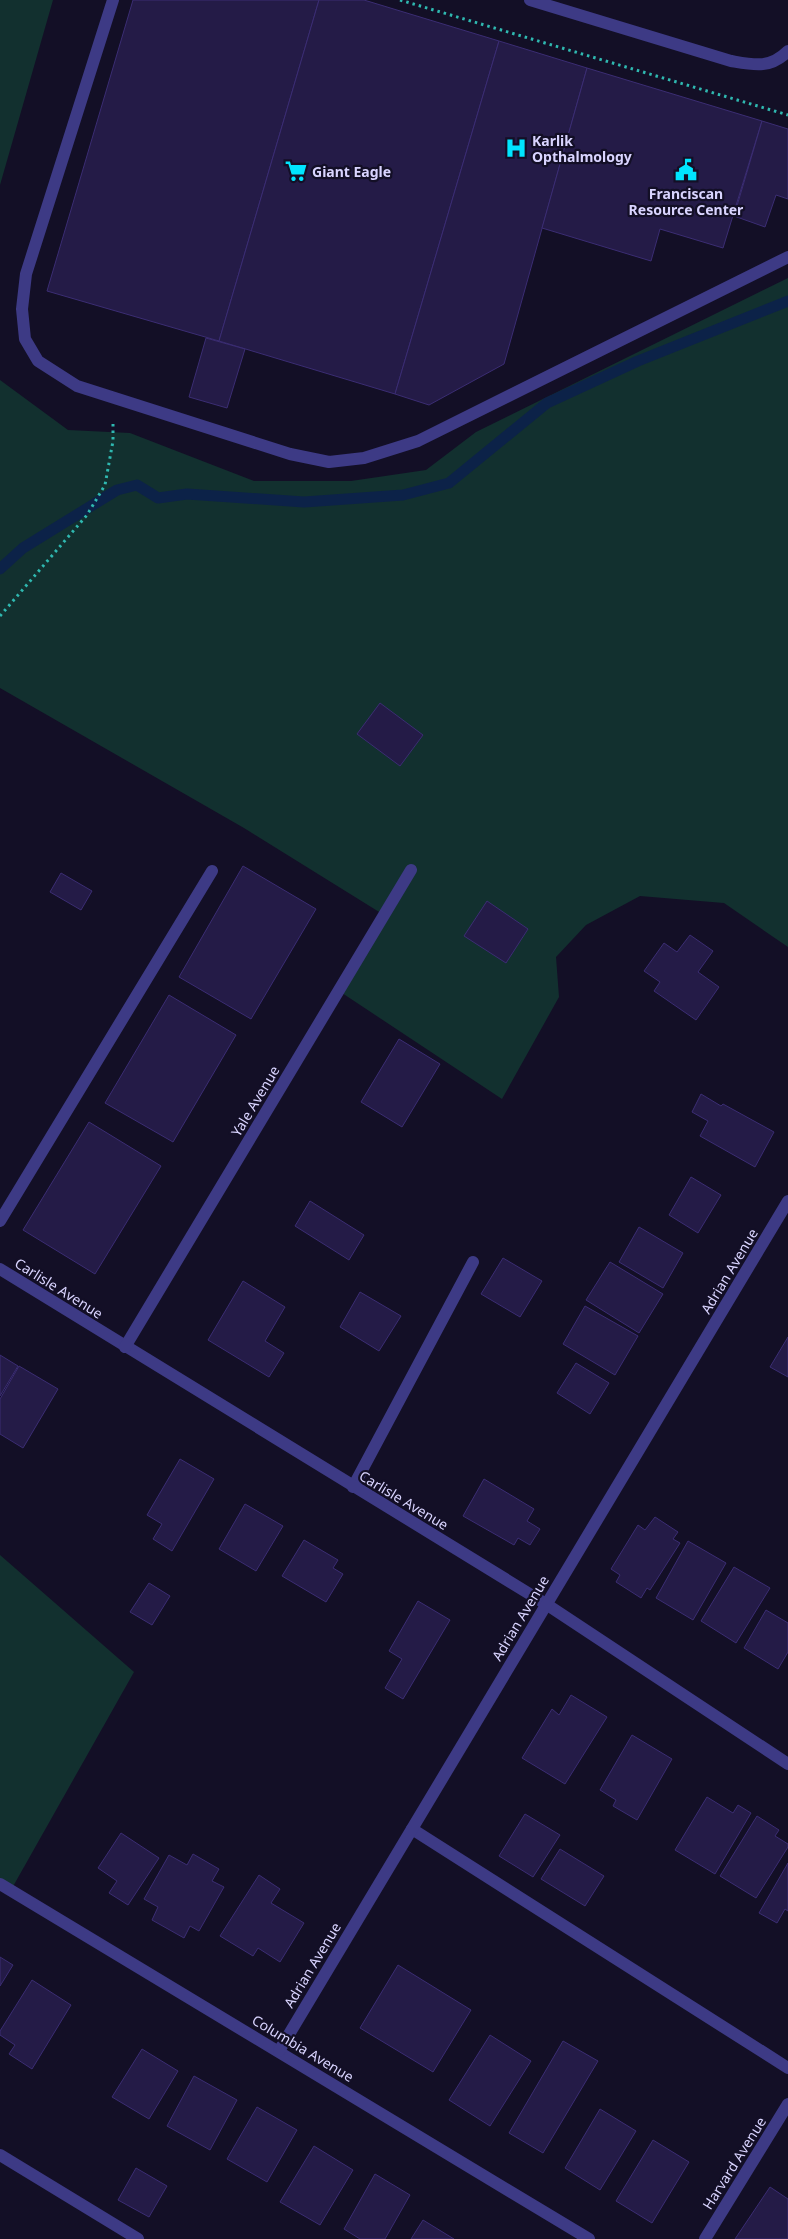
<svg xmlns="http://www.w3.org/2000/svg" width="788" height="2239" viewBox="0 0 788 2239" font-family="'Noto Sans',sans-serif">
  <rect width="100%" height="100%" fill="#130f26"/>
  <g fill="#12302f">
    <polygon points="0,0 53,0 0,185"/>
    <polygon points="788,278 788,947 724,903 640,896 586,925 556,957 559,997 502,1099 339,991 384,915 244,828 0,688 0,380 68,430 130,433 254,481 351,481 426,470 476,432"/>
    <polygon points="0,1555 134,1672 11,1890 0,1884"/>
  </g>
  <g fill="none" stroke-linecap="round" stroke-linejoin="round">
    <polyline stroke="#0c2248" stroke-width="11" points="0,569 23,548 117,490 137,485 158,498 187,494 304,502 403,495 449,483 547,403 638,361 788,301"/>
  </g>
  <g fill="#241b47" stroke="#3b2d73">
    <polygon points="133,0 319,0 219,341 47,291"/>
    <polygon points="319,0 364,0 499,41 395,394 219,341"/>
    <polygon points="499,41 587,68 504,364 429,405 395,394"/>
    <polygon points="587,68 762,121 723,248 660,229 651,261 542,228"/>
    <polygon points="762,121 788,129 788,199 776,195 765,227 734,216"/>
    <polygon points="206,338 245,349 227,408 189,397"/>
    <polygon points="380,703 423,735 400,766 357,734"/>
    <polygon points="243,866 316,909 251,1019 179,977"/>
    <polygon points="61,873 92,891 81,910 50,892"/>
    <polygon points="487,901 528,929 506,963 464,936"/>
    <polygon points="690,935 713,951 698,972 719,987 696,1020 654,991 660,982 644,971 664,943 677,952"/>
    <polygon points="169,995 236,1035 173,1142 105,1103"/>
    <polygon points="399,1039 440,1064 402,1127 361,1102"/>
    <polygon points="701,1094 721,1106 723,1104 774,1132 755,1167 700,1136 708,1121 692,1112"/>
    <polygon points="89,1122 161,1166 95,1274 23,1230"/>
    <polygon points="691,1177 721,1195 698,1233 669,1215"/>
    <polygon points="310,1201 364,1235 349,1260 295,1226"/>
    <polygon points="639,1227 683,1253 663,1288 619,1262"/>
    <polygon points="503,1258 542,1281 520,1317 481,1294"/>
    <polygon points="610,1262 663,1294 639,1333 586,1300"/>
    <polygon points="243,1281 285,1307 265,1341 284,1353 269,1377 208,1340"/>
    <polygon points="360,1292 401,1316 379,1351 340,1327"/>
    <polygon points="585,1306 638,1336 615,1375 563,1344"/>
    <polygon points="788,1337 788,1377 770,1367"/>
    <polygon points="0,1355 18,1366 0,1396"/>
    <polygon points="576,1363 609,1383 590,1414 557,1393"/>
    <polygon points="19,1366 58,1389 23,1448 0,1434 0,1399"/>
    <polygon points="180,1459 214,1479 172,1551 153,1539 162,1524 147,1515"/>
    <polygon points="484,1479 534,1509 527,1521 540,1529 530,1545 518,1538 514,1545 463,1516"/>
    <polygon points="245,1504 283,1526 256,1571 219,1549"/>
    <polygon points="655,1517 678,1532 673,1539 680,1543 650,1590 647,1588 641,1598 616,1582 620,1575 611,1569 638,1525 645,1530"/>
    <polygon points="304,1540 338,1560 333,1568 343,1574 326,1602 282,1576"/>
    <polygon points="688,1541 726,1563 693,1620 656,1598"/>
    <polygon points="734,1567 770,1588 736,1643 701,1621"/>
    <polygon points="149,1583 170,1596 152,1625 130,1612"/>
    <polygon points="418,1601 450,1620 403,1699 385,1688 402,1659 389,1651"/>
    <polygon points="766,1610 788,1623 788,1652 778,1669 744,1648"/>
    <polygon points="571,1695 607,1717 565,1784 522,1758 552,1709 559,1715"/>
    <polygon points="632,1735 672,1759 637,1820 613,1806 616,1800 600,1790"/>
    <polygon points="707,1797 733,1813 738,1805 751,1813 715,1874 675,1850"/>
    <polygon points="525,1814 560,1835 533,1877 499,1856"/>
    <polygon points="757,1816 779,1830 775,1836 788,1844 788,1847 756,1898 720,1876"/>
    <polygon points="121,1833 159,1858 128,1905 109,1893 117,1881 98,1868"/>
    <polygon points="560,1849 604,1876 585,1906 541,1879"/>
    <polygon points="193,1854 219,1869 212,1881 224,1887 199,1931 190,1926 184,1938 152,1920 158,1907 144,1899 169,1855 187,1865"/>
    <polygon points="788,1863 788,1911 785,1909 777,1923 759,1913"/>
    <polygon points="259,1875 280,1889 271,1903 304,1923 280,1962 258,1948 253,1956 220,1936"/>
    <polygon points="0,1957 13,1965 0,1986"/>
    <polygon points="398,1965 471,2010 433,2072 360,2028"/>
    <polygon points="32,1980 71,2005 32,2069 9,2054 15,2045 0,2035 0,2031"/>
    <polygon points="490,2035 531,2061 490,2126 449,2100"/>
    <polygon points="563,2041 598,2061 543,2153 509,2133"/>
    <polygon points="142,2049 178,2071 149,2119 112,2097"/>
    <polygon points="194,2076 237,2100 210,2150 167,2126"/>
    <polygon points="257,2107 297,2130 267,2182 227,2159"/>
    <polygon points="600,2109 636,2131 600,2190 565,2168"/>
    <polygon points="653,2140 689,2162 652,2223 616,2201"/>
    <polygon points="314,2146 353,2170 320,2225 280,2202"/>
    <polygon points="136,2168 167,2186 149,2217 118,2200"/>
    <polygon points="375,2174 410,2195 385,2239 360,2239 344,2229"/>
    <polygon points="770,2187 788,2199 788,2239 735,2239"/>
    <polygon points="423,2220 454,2239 411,2239"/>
  </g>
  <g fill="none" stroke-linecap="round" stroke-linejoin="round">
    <g stroke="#2fb8b0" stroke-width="3" stroke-dasharray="2.5 4" stroke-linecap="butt">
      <polyline points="400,0 788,115"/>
      <polyline points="0,616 87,515 105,485 113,441 113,423"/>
    </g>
    <g stroke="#3d3a85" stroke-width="12">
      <polyline points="113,0 26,274 22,309 25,339 38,361 77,386 290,454 329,462 364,458 418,441 788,257"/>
      <path d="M530 0 731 61C754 65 770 69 788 51"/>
      <polyline points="0,1221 212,871"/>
      <polyline points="353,1487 473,1262"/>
      <polyline points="412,1829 788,2068"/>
      <polyline points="0,2155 138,2239"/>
    </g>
    <g stroke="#3d3a85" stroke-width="12">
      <polyline points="0,1269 546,1604 788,1764"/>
      <polyline points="125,1347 411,870"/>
      <polyline points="0,1884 589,2239"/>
      <polyline points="279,2051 788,1201"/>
      <polyline points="705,2239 788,2104"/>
    </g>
  </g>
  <defs>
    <g id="hospital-bare" transform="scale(1.725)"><path d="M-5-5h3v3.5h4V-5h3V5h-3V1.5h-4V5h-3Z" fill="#00e5ff" stroke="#130f26" stroke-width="2.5" paint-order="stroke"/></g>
    <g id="civic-bare" transform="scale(1.725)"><path d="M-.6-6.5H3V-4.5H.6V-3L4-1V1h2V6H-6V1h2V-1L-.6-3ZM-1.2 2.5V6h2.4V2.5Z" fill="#00e5ff" stroke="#130f26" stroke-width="2.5" paint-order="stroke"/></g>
    <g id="supermarket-bare" transform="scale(1.725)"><path d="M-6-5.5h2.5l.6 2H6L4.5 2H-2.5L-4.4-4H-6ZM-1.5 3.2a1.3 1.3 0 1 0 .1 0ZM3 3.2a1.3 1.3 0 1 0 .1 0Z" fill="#00e5ff" stroke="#130f26" stroke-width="2.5" paint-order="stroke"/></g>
  </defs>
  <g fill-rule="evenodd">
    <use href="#hospital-bare" x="516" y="148"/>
    <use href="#civic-bare" x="686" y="170"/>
    <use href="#supermarket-bare" x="296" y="171"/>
  </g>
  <g text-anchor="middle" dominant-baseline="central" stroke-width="4.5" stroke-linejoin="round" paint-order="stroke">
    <g font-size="14" font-weight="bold" fill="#d9d4ff" stroke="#130f26" text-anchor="start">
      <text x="532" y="140">Karlik<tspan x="532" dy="16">Opthalmology</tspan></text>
      <text x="312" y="171">Giant Eagle</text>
      <text x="686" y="193" text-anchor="middle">Franciscan<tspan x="686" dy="16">Resource Center</tspan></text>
    </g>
    <g font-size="14" fill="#d9d4ff" stroke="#130f26">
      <text transform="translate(255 1101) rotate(-59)">Yale Avenue</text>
      <text transform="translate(729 1271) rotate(-59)">Adrian Avenue</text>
      <text transform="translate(59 1288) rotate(32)">Carlisle Avenue</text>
      <text transform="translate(404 1500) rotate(31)">Carlisle Avenue</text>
      <text transform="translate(520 1618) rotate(-59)">Adrian Avenue</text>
      <text transform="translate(312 1965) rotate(-59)">Adrian Avenue</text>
      <text transform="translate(303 2048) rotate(31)">Columbia Avenue</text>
      <text transform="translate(734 2163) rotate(-58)">Harvard Avenue</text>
    </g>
  </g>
</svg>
